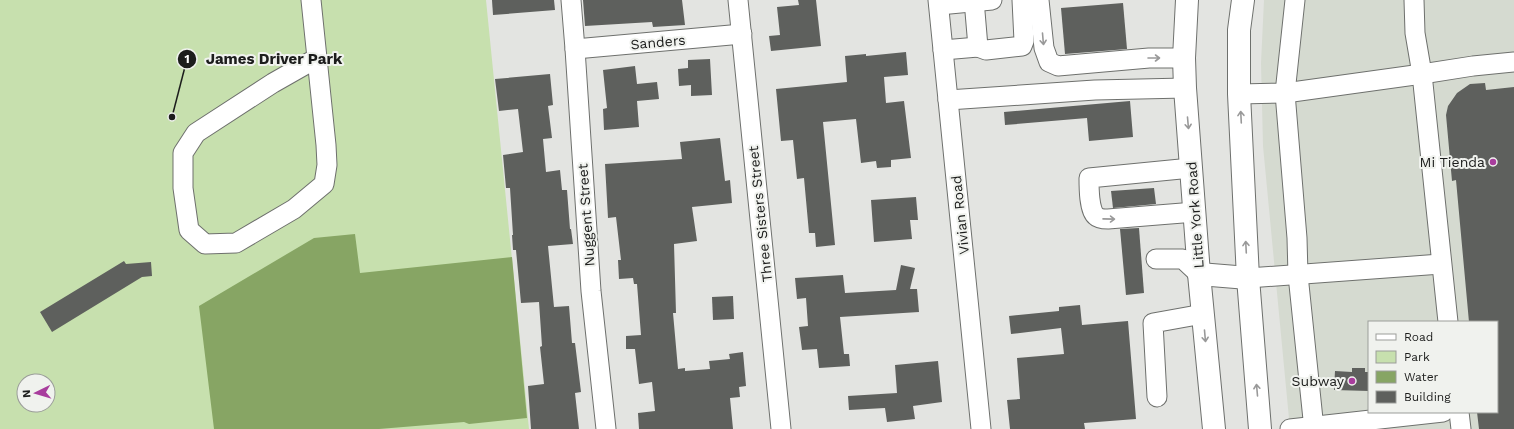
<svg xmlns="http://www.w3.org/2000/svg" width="1514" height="429" viewBox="0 0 1514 429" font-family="'Work Sans',sans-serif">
  <rect width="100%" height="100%" fill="#e3e4e1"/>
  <path fill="#d5dad0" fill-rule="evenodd" d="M1264 0H1514V429H1290L1263 146 1261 63ZM1369 322H1497V412H1369Z"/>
  <path fill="#c7e0ae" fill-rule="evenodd" d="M0 0H486L529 429H0ZM24 381H48V405H24Z"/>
  <polygon fill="#87a564" points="355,234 360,273 512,257 527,418 469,424 464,422 379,429 214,429 199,306 314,238"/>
  <g fill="#5e605d">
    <polygon points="492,0 554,0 555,10 493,15"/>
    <polygon points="583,0 682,0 685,25 653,27 652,22 585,26"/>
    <polygon points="798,0 816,0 821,46 771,51 769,36 780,35 777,7 799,5"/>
    <polygon points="1123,3 1127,49 1065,54 1061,8"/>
    <polygon points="906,52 908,75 884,77 886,103 904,101 911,158 891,160 891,167 877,168 876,161 861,163 856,119 823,122 835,245 816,247 815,233 809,233 804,178 797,179 793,140 781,141 776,89 847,82 845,56 866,54 866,56"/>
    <polygon points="710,59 712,95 691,96 691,85 679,86 678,69 688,68 688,60"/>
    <polygon points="635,66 637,84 657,82 659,99 637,101 639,127 604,130 603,109 607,108 603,70"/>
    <polygon points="550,74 553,105 548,106 552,138 543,139 546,172 560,170 562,190 567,190 570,229 571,229 573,244 548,246 554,307 569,306 572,343 575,343 581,392 575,393 579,429 531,429 528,386 544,384 540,347 542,346 539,302 521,303 516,250 513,250 512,235 513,235 510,188 506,188 503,155 523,152 518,109 499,111 495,79"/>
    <polygon points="1485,83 1486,90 1514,87 1514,429 1479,429 1477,412 1497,412 1497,322 1469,322 1456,180 1452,181 1446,115 1448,106 1457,93 1470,84"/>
    <polygon points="1130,101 1133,137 1089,141 1087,118 1005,125 1004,112"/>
    <polygon points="720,138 725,181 730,180 732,203 692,207 697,241 674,244 676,313 673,313 678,369 685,368 685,371 710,369 709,361 730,359 729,354 743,352 746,386 739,387 740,397 730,398 733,429 639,429 638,413 655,411 652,382 639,384 635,349 626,349 626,336 641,335 637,284 634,284 633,278 619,279 618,260 621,260 616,217 608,218 605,164 682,159 680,142"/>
    <polygon points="1154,188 1156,204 1113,208 1111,191"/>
    <polygon points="916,197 918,220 910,220 912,239 874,242 871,200"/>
    <polygon points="1139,228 1144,293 1126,295 1120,229"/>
    <polygon points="124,261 126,264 151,262 152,276 142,277 52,332 40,312"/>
    <polygon points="901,265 915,268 910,289 917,289 919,312 840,317 844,354 849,354 850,366 819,368 817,349 802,350 799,327 808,326 806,298 797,299 795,278 843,275 845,293 896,290"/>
    <polygon points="733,296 734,319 713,320 712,297"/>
    <polygon points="1080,305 1082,325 1128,321 1136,419 1084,423 1085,429 1010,429 1007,400 1020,399 1017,358 1064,354 1061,328 1011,334 1009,316 1059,311 1059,307"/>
    <polygon points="938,361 942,402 913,406 915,419 887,422 885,408 849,410 848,396 897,393 895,365"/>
    <polygon points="1352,368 1365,368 1365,372 1369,372 1369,391 1334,390 1335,371 1352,372"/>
  </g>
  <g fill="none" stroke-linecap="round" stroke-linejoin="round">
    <g stroke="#6e706d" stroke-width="21">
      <g id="minor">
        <polyline points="311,0 326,145 327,165 324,184 294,209 236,243 205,244 189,230 183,188 183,153 196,133 273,83 317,58"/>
        <polyline points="571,0 575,49 591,291 606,429"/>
        <polyline points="738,0 781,429"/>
        <polyline points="938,0 981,429"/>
        <polyline points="974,0 978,47 986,50 1022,46 1024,41 1022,0"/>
        <polyline points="1039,0 1044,48 1049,62 1058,66 1149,58 1184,58"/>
        <polyline points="1295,0 1285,93 1297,238 1298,275 1314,429"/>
        <polyline points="1414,0 1415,33 1422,74 1448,322"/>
        <polyline points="939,5 992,0"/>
        <polyline points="575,49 742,34"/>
        <polyline points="943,50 978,47"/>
        <polyline points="1239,94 1285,93 1422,74 1473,66 1514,62"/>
        <polyline points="948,100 1095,90 1185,88"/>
        <path d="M1191 168 1089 178C1089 187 1089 211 1096 216 1099 219 1104 219 1108 219L1195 212"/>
        <polyline points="1156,259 1183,259 1199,274"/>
        <polyline points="1248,278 1441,264"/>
        <polyline points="1157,397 1153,323 1203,314"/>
        <polyline points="1459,412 1461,429"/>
        <polyline points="1290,429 1443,412"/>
      </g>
    </g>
    <g stroke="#6e706d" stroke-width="24">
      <g id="major">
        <polyline points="1187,0 1184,58 1185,88 1199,274 1214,429"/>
        <polyline points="1243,0 1239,30 1239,94 1248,278 1260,429"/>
        <polyline points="1199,274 1248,278"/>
      </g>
    </g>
    <use href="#minor" stroke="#fff" stroke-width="19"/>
    <use href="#major" stroke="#fff" stroke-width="22"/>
  </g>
  <defs><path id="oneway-shaft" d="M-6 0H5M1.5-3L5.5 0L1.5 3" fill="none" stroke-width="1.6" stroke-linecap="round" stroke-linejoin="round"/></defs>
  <g stroke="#999">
    <use href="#oneway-shaft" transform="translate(1043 39) rotate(85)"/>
    <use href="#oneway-shaft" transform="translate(1154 58)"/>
    <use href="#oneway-shaft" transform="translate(1241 117) rotate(-93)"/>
    <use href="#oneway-shaft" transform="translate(1188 123) rotate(85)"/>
    <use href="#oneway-shaft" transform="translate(1109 219) rotate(1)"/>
    <use href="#oneway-shaft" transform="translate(1246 247) rotate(-93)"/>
    <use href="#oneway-shaft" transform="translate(1205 336) rotate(85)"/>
    <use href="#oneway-shaft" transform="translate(1257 390) rotate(-95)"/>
  </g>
  <g fill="#a83d9d" stroke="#f0f2ee" stroke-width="1.5">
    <circle cx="1493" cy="162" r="4"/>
    <circle cx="1352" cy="381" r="4"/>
  </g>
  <g text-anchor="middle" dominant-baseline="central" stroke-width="4" stroke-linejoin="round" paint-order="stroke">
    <g font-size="14" fill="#1c1d1c" stroke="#f0f2ee">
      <text transform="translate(658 42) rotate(-5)">Sanders</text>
      <text transform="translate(760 214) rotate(-96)">Three Sisters Street</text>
      <text transform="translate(586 215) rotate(-94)">Nuggent Street</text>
      <text transform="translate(960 215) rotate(-96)">Vivian Road</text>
      <text transform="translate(1195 215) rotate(-94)">Little York Road</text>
    </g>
    <g font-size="14" fill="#1c1d1c" stroke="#f0f2ee" text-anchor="end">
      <text x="1485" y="162">Mi Tienda</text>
      <text x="1344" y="381">Subway</text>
    </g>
  </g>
  <path fill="none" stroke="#1c1d1c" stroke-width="1.5" d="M172 117L187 59"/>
  <g fill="#1c1d1c" stroke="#f0f2ee" stroke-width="1.5">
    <circle cx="172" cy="117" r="4"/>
    <circle cx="187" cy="59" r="10"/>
  </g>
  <g font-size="12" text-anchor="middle" font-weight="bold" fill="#fff">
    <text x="187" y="63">1</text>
  </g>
  <g font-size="15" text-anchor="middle" font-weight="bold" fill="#1c1d1c" stroke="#f0f2ee" stroke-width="4" stroke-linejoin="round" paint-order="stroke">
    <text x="274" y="64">James Driver Park</text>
  </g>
  <rect x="1368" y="321" width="130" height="92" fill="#f0f2ee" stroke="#9b9d9a"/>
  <rect x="1376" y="334" width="20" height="6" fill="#ffffff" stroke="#9b9d9a"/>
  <text x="1404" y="341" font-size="12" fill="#1c1d1c">Road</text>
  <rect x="1376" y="351" width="20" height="12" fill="#c7e0ae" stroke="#9b9d9a"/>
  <text x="1404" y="361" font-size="12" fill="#1c1d1c">Park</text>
  <rect x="1376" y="371" width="20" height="12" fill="#87a564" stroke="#9b9d9a"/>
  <text x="1404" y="381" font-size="12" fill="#1c1d1c">Water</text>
  <rect x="1376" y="391" width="20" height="12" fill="#5e605d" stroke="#9b9d9a"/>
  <text x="1404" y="401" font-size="12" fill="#1c1d1c">Building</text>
  <g transform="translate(36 393) rotate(265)"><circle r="19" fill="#f0f2ee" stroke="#9b9d9a"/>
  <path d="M0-3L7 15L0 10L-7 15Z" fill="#a83d9d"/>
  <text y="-6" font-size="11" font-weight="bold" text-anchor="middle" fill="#1c1d1c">N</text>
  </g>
</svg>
